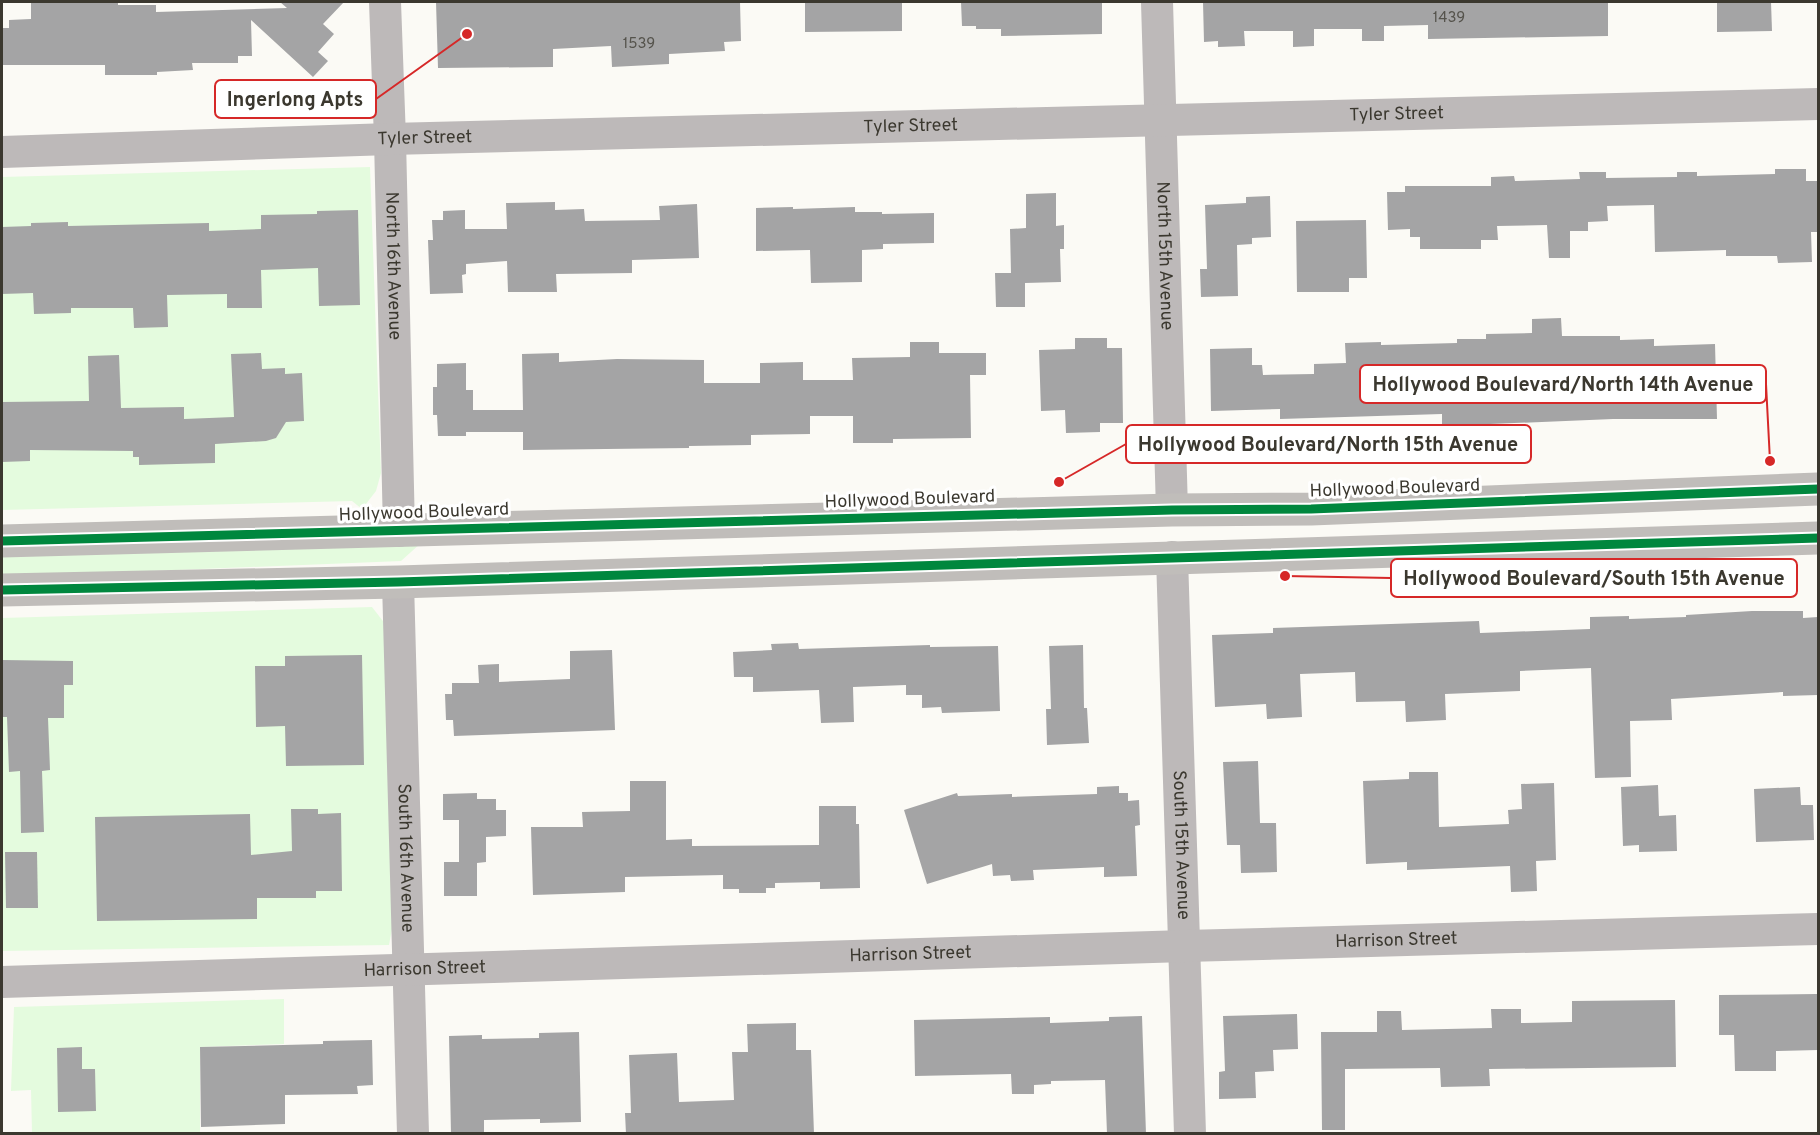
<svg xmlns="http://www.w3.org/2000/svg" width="1820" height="1135" viewBox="0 0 1820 1135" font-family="Overpass,sans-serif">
  <rect width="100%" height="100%" fill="#fbfaf5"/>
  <g fill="#e4fbde">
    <polygon points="370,167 381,473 376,491 362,509 352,501 2,510 2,177"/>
    <polygon points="421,543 401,561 2,577 2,557"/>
    <polygon points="372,607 386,625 392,929 389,945 2,951 2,618"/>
    <polygon points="284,999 284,1044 200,1047 200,1133 32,1133 31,1090 11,1091 14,1007"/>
  </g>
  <g fill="#a4a4a5">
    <polygon points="31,2 118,2 118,5 156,5 156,12 287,8 280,2 344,2 323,24 334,34 318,52 328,61 313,77 251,20 252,56 238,56 238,63 192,63 193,70 157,72 157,75 105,75 105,65 2,65 2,28 9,28 9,20 31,19"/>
    <polygon points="436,2 740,2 741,41 724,42 725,51 669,54 669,64 612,67 611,46 553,49 553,67 438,68"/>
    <polygon points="805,2 902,2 902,31 805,32"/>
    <polygon points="961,2 1102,2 1102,34 1001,36 1001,29 976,29 976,26 962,26"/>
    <polygon points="1203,2 1608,2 1608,36 1428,39 1428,25 1384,26 1384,41 1362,41 1362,29 1314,29 1314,46 1293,47 1293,31 1244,31 1245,46 1218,47 1218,41 1204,42"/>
    <polygon points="1717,2 1771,2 1772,31 1717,32"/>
    <polygon points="1775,169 1806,169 1806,181 1818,181 1818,232 1811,232 1812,262 1778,263 1777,256 1726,256 1726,250 1655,252 1654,205 1607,206 1608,221 1588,222 1588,231 1570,231 1570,258 1549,258 1547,225 1497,226 1498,240 1481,240 1481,249 1420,249 1420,237 1410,237 1410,229 1388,230 1387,192 1405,192 1405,186 1491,186 1491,177 1514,176 1515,181 1580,179 1579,172 1606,172 1606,178 1677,177 1677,172 1697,172 1697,176 1775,174"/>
    <polygon points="1056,193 1056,226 1064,225 1064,249 1060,249 1061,282 1025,283 1025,307 996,307 995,273 1011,273 1010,229 1026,228 1026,194"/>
    <polygon points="1270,196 1271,237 1252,238 1252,244 1237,245 1238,296 1201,297 1200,269 1207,269 1205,205 1246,203 1246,197"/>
    <polygon points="555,202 555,210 584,209 585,221 660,220 659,206 697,204 699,258 632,260 632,273 556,274 557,292 508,292 507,261 466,264 466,274 462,275 463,293 430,294 428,240 433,240 432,220 443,220 443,211 465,210 465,229 507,229 506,203"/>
    <polygon points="793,207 793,209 855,207 855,212 882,212 882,214 934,213 934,243 883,244 883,249 862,250 862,282 811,283 810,250 756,251 756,208"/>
    <polygon points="358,210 360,305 319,306 318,268 261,270 262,308 227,308 227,294 167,295 168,327 134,328 133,308 71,308 71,313 34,314 33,293 2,294 2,227 31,226 31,223 68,222 68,226 209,223 209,231 261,229 261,215 317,214 317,211"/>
    <polygon points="1366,220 1367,278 1349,278 1349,292 1297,292 1296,221"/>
    <polygon points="1561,318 1562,336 1620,336 1620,340 1654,339 1654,346 1715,344 1717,419 1613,419 1442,426 1442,414 1280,419 1280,409 1211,411 1210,349 1252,348 1252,365 1262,365 1263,375 1314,374 1314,364 1346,363 1345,343 1381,342 1381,345 1457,343 1457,339 1486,339 1486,334 1532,333 1532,319"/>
    <polygon points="1075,338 1107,338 1107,348 1122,348 1123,423 1100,423 1100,432 1066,433 1065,410 1041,411 1039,350 1075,349"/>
    <polygon points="910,342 939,342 939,353 986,353 986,375 970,375 971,438 893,439 893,443 853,443 853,416 810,416 810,434 751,435 751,445 689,446 689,448 523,450 523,432 466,432 466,436 438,436 437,415 433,415 433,387 437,387 437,364 466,363 466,390 473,390 473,410 523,410 522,354 559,353 559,362 617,359 704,360 704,383 760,383 760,363 803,362 803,380 853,380 852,358 910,357"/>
    <polygon points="261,353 262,369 285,368 285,374 302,373 304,421 286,422 276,438 266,441 215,444 215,463 139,465 139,457 133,457 133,451 30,450 30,461 2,462 2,402 89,401 88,356 119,355 121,408 184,407 184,419 234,417 231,354"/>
    <polygon points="1752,611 1803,611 1803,618 1818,617 1818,695 1783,696 1783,692 1671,699 1672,720 1630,721 1631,777 1595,778 1591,668 1520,671 1520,691 1445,694 1446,720 1406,722 1405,701 1356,702 1355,672 1300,674 1302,717 1267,719 1266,704 1215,707 1212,635 1273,633 1273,628 1479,621 1480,633 1590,629 1590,617 1629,616 1629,619 1686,617 1686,615"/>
    <polygon points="798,643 799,649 930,645 930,647 998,646 1000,711 942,713 941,707 922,708 922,695 906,695 906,685 853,687 854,722 821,723 819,690 753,692 753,677 734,677 733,652 772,650 771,644"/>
    <polygon points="1083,645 1084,708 1087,708 1089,743 1047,745 1046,709 1051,709 1049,646"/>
    <polygon points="612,650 615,730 454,736 453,720 446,720 445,694 452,694 452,683 479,683 478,665 499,664 499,682 570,679 570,651"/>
    <polygon points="362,655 364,765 286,766 285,726 256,727 255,666 285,666 285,656"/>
    <polygon points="2,660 73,661 73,685 64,685 64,718 48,718 50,770 42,771 44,832 21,833 20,771 9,772 7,717 2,717"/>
    <polygon points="1258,761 1260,823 1276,823 1277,872 1241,873 1240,845 1227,845 1223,762"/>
    <polygon points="1409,772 1438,772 1439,827 1509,824 1508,810 1522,809 1521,784 1554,783 1556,860 1536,861 1537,891 1511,892 1510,866 1407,870 1407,862 1366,864 1363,781 1409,779"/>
    <polygon points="630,781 666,781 666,840 692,839 692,846 819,845 819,806 856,806 856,824 859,824 860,888 820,889 820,882 775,883 775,888 766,888 766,893 739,893 739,889 723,889 723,875 625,877 625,892 533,895 531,827 583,827 582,812 630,811"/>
    <polygon points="1658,785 1659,816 1676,815 1677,851 1639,852 1639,845 1623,846 1621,787"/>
    <polygon points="1119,786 1119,793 1128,793 1128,801 1139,800 1140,825 1135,826 1137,876 1104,877 1104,867 1033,870 1034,880 1011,881 1010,875 993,876 992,864 927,884 904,810 957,793 958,796 1012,794 1012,797 1097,794 1097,787"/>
    <polygon points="1800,787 1801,805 1813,805 1814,840 1756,842 1754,789"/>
    <polygon points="477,793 477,799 496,799 496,810 506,810 506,836 486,837 486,862 477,863 477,896 444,896 444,862 459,862 459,820 443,820 443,794"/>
    <polygon points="291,809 318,809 318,814 341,813 342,891 316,891 316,898 257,898 257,919 97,921 95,817 250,814 251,855 292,851"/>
    <polygon points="5,852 37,852 38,908 6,908"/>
    <polygon points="1817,994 1818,1050 1776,1051 1776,1071 1735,1071 1734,1035 1719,1035 1719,995"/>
    <polygon points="1675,1000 1676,1067 1489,1069 1490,1086 1441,1087 1440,1068 1345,1069 1345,1130 1322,1130 1321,1032 1377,1032 1377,1011 1401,1011 1402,1030 1492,1028 1491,1009 1521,1009 1521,1023 1572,1022 1572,1001"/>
    <polygon points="1297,1014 1298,1049 1273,1050 1274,1071 1255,1072 1256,1098 1219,1099 1219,1072 1225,1071 1223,1016"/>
    <polygon points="1142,1016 1146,1134 1107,1134 1105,1080 1051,1081 1051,1084 1034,1085 1034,1094 1012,1094 1011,1074 915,1076 914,1020 1050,1017 1050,1023 1109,1021 1109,1017"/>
    <polygon points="796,1023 796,1050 811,1050 814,1134 626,1134 625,1113 631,1113 629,1055 677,1053 679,1102 734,1100 732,1052 748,1052 747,1024"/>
    <polygon points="579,1032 581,1122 540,1123 540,1119 484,1120 484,1134 451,1134 449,1036 482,1035 482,1039 539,1038 539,1033"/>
    <polygon points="372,1040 373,1085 357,1086 358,1094 285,1095 285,1124 201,1127 200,1047 323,1044 323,1041"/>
    <polygon points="82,1047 82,1069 95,1069 96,1111 58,1112 57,1048"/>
  </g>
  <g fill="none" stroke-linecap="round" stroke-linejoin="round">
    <g stroke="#bdb9b9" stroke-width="32">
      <path id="s1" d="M385 2 390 139 399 531"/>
      <path id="s2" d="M1157 2 1172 510"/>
      <path id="s3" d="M2 152 390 139 1818 104"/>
      <path id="s4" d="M1172 557 1190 1134"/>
      <path id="s5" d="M398 582 413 1134"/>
      <path id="s6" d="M2 982 1185 946 1818 929"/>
    </g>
    <g stroke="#c0bdba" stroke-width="33">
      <polyline points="2,541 1172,510 1311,509 1818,489"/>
      <polyline points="2,590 398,582 1818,538"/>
    </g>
    <g stroke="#fff" stroke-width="13">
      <g id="cycleway">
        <polyline points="2,541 1172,510 1311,509 1818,489"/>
        <polyline points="2,590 398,582 1818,538"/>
      </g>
    </g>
    <use href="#cycleway" stroke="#00873e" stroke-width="9"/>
  </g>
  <g text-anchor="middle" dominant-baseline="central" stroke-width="6" stroke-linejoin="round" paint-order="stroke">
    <g font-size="15" fill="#55534c">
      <text x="1449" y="18">1439</text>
      <text x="639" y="44">1539</text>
    </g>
    <g font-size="18" fill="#3b382f" stroke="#fff">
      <text stroke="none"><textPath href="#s3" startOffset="1395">Tyler Street</textPath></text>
      <text stroke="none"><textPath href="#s3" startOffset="909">Tyler Street</textPath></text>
      <text stroke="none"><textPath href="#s3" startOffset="423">Tyler Street</textPath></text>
      <text stroke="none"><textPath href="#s2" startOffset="254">North 15th Avenue</textPath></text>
      <text stroke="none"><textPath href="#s1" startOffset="264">North 16th Avenue</textPath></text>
      <text transform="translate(1395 489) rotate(-2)">Hollywood Boulevard</text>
      <text transform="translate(910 500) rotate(-2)">Hollywood Boulevard</text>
      <text transform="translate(424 513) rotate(-2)">Hollywood Boulevard</text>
      <text stroke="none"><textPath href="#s4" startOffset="288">South 15th Avenue</textPath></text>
      <text stroke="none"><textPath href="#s5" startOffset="276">South 16th Avenue</textPath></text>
      <text stroke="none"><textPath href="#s6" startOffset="1395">Harrison Street</textPath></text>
      <text stroke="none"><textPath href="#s6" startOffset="909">Harrison Street</textPath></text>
      <text stroke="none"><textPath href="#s6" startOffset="423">Harrison Street</textPath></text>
    </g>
  </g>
  <path fill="none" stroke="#d62828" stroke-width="2" d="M467 34L376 99M1770 461L1766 384M1059 482L1126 444M1285 576L1391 578"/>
  <g fill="#d62828" stroke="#fff" stroke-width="2">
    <circle cx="467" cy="34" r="6"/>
    <circle cx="1770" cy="461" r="6"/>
    <circle cx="1059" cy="482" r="6"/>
    <circle cx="1285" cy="576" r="6"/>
  </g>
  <g fill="#fff" stroke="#d62828" stroke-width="2">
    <rect x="215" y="80" width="161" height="38" rx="6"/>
    <rect x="1360" y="365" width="406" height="38" rx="6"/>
    <rect x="1126" y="425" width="405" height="38" rx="6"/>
    <rect x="1391" y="559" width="406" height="38" rx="6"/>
  </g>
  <g font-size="20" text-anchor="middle" font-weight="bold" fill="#3b382f">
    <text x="295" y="106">Ingerlong Apts</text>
    <text x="1563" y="391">Hollywood Boulevard/North 14th Avenue</text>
    <text x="1328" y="451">Hollywood Boulevard/North 15th Avenue</text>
    <text x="1594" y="585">Hollywood Boulevard/South 15th Avenue</text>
  </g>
  <rect width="1820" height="1135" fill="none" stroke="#3b382f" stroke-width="6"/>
</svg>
